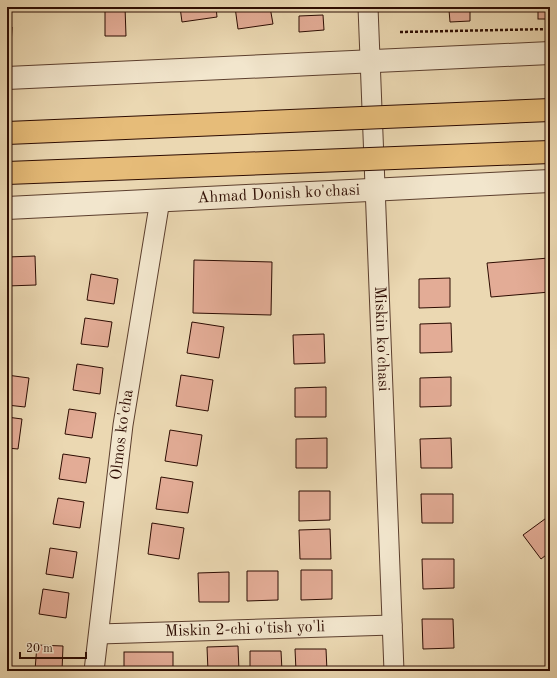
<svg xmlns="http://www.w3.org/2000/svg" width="557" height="678" viewBox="0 0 557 678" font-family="'Old Standard TT',serif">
  <rect width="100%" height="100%" fill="#ebd8b2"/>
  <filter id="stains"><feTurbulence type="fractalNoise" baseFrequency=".005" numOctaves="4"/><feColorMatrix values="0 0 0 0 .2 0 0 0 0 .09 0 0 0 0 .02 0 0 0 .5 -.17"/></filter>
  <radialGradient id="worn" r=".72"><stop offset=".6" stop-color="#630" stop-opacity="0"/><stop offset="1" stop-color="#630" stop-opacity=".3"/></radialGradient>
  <g fill="#e3ac96" stroke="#2d0c02">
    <polygon points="105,7 125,7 126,36 105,36"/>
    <polygon points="180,7 216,7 217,17 182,22"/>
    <polygon points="235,7 270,7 273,24 238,29"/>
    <polygon points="434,7 489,7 489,10 470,10 470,21 450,22 449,10 434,11"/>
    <rect x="538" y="7" width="12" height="12"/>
    <polygon points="323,15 324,30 299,32 299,16"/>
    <polygon points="7,27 12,27 11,47 7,47"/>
    <polygon points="35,256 36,285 7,286 7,257"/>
    <polygon points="549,258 550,292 491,297 487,263"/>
    <polygon points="194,260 272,262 271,315 193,313"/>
    <polygon points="91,274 118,279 114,304 87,300"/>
    <polygon points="450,278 450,307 419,308 419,279"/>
    <polygon points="85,318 112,322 108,347 81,344"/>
    <polygon points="192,322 224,327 219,358 187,353"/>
    <polygon points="451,323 452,352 420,353 420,324"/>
    <polygon points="324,334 325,363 294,364 293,335"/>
    <polygon points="77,364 103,368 100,394 73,390"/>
    <polygon points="7,375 29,378 25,407 7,405"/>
    <polygon points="181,375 213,380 208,411 176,406"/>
    <polygon points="451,377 451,406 420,407 420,378"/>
    <polygon points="326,387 326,417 295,417 295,388"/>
    <polygon points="69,409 96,413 92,438 65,434"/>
    <polygon points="7,417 22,419 18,449 7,448"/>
    <polygon points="170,430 202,435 197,466 165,461"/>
    <polygon points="327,438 327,468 296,468 296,439"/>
    <polygon points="451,438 452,468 421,468 420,439"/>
    <polygon points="63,454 90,458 86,483 59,479"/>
    <polygon points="161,477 193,482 188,513 156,509"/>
    <polygon points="299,491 330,491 330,520 299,521"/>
    <polygon points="421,494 453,494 453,523 422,523"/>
    <polygon points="58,498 84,502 80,528 53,524"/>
    <polygon points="549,516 550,552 541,559 523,535"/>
    <polygon points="152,523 184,528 179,559 148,554"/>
    <polygon points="330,529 331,559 300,559 299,530"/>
    <polygon points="50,548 77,552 73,578 46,574"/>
    <polygon points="422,559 454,559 454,588 423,589"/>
    <polygon points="301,570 332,570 332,599 301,600"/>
    <polygon points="247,571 278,571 278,600 247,601"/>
    <polygon points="229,572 229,602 199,602 198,573"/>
    <polygon points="43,589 69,593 66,618 39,614"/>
    <polygon points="422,619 453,619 454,648 423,649"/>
    <polygon points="37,645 63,646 62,671 35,670"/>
    <polygon points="238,646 239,671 208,671 207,647"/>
    <polygon points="295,649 326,649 327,671 296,671"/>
    <polygon points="250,651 281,651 282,671 250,671"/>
    <rect x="124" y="652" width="49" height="19"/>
  </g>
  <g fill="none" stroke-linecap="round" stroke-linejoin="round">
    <g stroke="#5c3f2e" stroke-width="21">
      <g id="minor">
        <path id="s1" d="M368 7 394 671"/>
        <path id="s2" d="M99 634 392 625"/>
        <path id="s3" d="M94 671 123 425 160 200"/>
      </g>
    </g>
    <g stroke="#5c3f2e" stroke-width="24">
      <g id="tertiary">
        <polyline points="7,78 550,53"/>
        <path id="s4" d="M7 208 550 181"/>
      </g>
    </g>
    <polyline stroke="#2d0c02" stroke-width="2.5" stroke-dasharray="3 2" stroke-linecap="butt" points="400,32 550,29"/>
    <use href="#minor" stroke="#f2e6cd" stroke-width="19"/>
    <use href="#tertiary" stroke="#f2e6cd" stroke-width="22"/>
    <g stroke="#2d0c02" stroke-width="24" stroke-linecap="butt">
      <g id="primary-bridge">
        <polyline points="7,133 550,110"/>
        <polyline points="7,173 550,152"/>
      </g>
    </g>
    <use href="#primary-bridge" stroke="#e6bc79" stroke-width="22"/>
  </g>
  <g text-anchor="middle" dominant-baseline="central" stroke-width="3" stroke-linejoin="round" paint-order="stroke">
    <g font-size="16" fill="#2d0c02" stroke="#f2e6cd">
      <text stroke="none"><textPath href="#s4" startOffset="272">Ahmad Donish ko'chasi</textPath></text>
      <text stroke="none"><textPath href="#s1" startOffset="332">Miskin ko'chasi</textPath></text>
      <text stroke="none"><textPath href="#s3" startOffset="238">Olmos ko'cha</textPath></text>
      <text stroke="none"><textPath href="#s2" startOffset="146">Miskin 2-chi o'tish yo'li</textPath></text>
    </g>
  </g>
  <rect width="557" height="678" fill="none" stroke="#ebd8b2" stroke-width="24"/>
  <rect x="8" y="8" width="541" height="662" fill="none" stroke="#2d0c02" stroke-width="2"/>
  <rect x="12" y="12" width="533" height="654" fill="none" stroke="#2d0c02"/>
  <path d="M20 652v6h66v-6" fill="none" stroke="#2d0c02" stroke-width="2"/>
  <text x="26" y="652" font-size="12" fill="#2d0c02" stroke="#f2e6cd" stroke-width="3" paint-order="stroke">20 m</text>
  <rect width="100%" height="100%" filter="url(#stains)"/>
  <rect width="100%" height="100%" fill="url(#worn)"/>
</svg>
